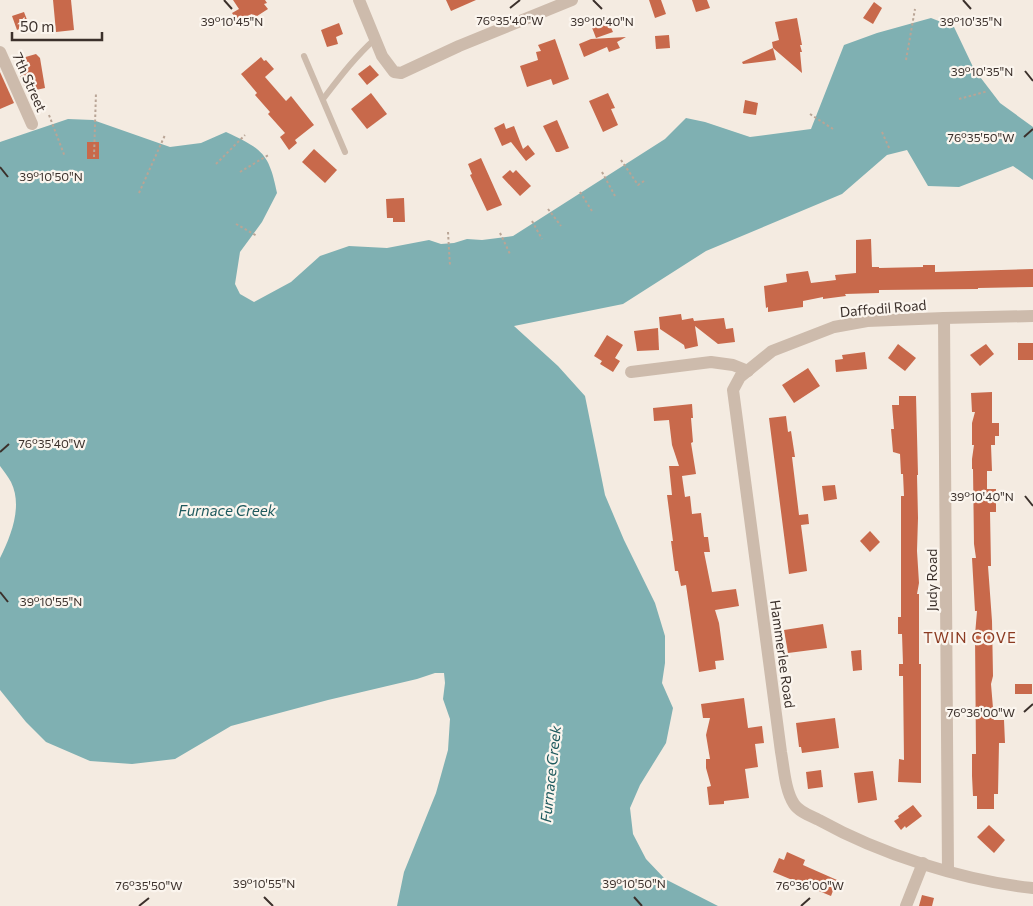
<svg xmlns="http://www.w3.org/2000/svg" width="1033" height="906" viewBox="0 0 1033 906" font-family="Commissioner,sans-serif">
  <rect width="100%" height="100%" fill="#f4ebe1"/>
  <path fill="#7fb0b2" d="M931 18 954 27 974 69 1000 103 1033 127V180L1013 166 959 187 928 186 907 150 887 155 842 194 706 251 623 304 514 326 558 366 585 396 605 495 624 540 655 603 665 636V663L662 683 673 708 666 743 640 785 630 808 633 834 646 859 665 879 718 906H397L404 872 436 793 448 750 450 719 443 699 445 683 444 673H435L417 679 328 700 231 726 175 759 132 764 90 761 46 742 26 722 0 690V558C11 536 23 506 11 482 8 477 4 471 0 466V142L68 119 93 120 170 147 201 143 226 132C262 149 269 153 277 193L262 222 240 252 235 284 240 294 254 302 291 282 320 256 349 246 387 248 429 240 441 244 454 243 467 239 482 240 513 236 665 139 686 118 705 122 750 137 811 129 844 45 877 33Z"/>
  <g fill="#c8694b">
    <polygon points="53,0 71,0 74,30 56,32"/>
    <polygon points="233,0 265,0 267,3 264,4 268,9 254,18 252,14 238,22 232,13 239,9"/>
    <polygon points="446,0 476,0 451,11"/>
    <polygon points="649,0 661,0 666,14 655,18"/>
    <polygon points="692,0 707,0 710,8 696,12"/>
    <polygon points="874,2 882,8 873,24 863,18"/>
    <polygon points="24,12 29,25 17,30 12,16"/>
    <polygon points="605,15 613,32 596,38 591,25 598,22 596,19"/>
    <polygon points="797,18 802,45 800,45 802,52 800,52 802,73 773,48 772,42 779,40 775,22"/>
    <polygon points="339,23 343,34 336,37 338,44 327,47 321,30"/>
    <polygon points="669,35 670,48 656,49 655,36"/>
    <polygon points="626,37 617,42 620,48 609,52 607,47 584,57 579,44 591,39"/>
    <polygon points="555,39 569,79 553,85 551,79 527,87 520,66 538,60 536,52 541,51 538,45"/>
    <polygon points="773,48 776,60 743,64 742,62"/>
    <polygon points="36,54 40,58 45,88 27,92 21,78 17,63 22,62 22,58"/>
    <polygon points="261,57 264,61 266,60 274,69 265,77 286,101 291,96 314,125 295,140 297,143 289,150 280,137 285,133 268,114 270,112 255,95 257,93 241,74"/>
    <polygon points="370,65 379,75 367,85 358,74"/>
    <polygon points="0,72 14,103 0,109"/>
    <polygon points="371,93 387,114 367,129 351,109"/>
    <polygon points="608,93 615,108 611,109 618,125 603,132 589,101"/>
    <polygon points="745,100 758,103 756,115 743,113"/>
    <polygon points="557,120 569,148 559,152 556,152 543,126"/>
    <polygon points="504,123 506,129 514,126 523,149 528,145 535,154 526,161 511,142 502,146 494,128"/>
    <rect x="87" y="142" width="12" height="17"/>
    <polygon points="314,149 337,170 325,183 302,162"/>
    <polygon points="481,158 502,205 487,211 470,175 472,174 468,164"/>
    <polygon points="510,170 513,173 516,170 531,186 520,196 502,177"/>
    <polygon points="404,198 405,222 393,222 393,218 387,218 386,199"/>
    <polygon points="871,239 872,267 879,267 879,268 923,267 923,265 935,265 935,272 1033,269 1033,287 978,288 978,289 879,290 879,293 845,294 846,296 823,299 823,297 803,301 803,307 768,312 768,307 766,308 764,286 787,282 786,274 808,271 811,283 836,280 835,275 856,273 856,240"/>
    <polygon points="681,314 682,320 693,318 694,321 724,318 726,329 733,328 735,342 718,344 695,326 698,346 685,349 684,345 660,329 659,317"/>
    <polygon points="658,328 659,350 637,351 634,331"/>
    <polygon points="607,335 623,345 615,358 620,361 613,372 600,364 602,361 594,356"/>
    <rect x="1018" y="343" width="15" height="17"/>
    <polygon points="898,344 916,358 905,371 888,358"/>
    <polygon points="986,344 994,354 980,366 970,355"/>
    <polygon points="865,352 867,369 836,372 835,360 843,359 842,355"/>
    <polygon points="808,368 820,386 794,403 782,385"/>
    <polygon points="992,392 992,423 999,423 999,436 995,436 995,445 991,445 992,471 987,471 987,489 996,489 996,512 990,512 991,566 988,566 992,621 993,676 991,684 994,720 1004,720 1005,743 999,743 998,794 994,794 994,809 977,809 977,796 973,796 972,776 972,754 976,754 975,635 977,611 975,611 972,558 976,558 974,544 973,469 972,469 972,459 974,445 972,445 972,423 975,412 972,412 971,393"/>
    <polygon points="899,396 916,396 918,475 917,475 918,518 917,551 919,583 917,594 919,594 919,664 921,664 921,783 898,782 899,759 904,760 903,676 899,676 899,664 903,664 902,634 898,634 898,617 901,617 901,496 904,496 903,474 901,474 900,454 893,452 891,429 894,429 892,405 899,405"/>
    <polygon points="692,404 693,418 691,418 693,442 691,443 696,474 682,476 685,497 690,496 692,514 701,513 704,537 708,537 710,552 704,552 712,592 736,589 739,606 715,610 719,623 724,660 715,661 716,669 699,672 686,585 681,586 678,571 675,571 671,541 673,541 667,495 672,495 669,466 679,466 672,445 669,420 654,421 653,408"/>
    <polygon points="786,416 788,432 791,431 795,457 792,457 799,515 808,514 809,524 801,525 807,571 789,574 769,418"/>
    <polygon points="835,485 837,499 824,501 822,486"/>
    <polygon points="870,531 880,542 870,552 860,541"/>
    <polygon points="823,624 827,648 788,653 784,630"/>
    <polygon points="861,650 862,670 853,671 851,651"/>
    <rect x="1015" y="684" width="17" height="10"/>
    <polygon points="744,698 748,728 762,726 764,743 755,744 758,767 745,769 749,798 724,801 724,804 709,805 707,787 711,786 706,768 706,759 710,759 706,735 710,718 703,718 701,704"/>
    <polygon points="835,718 839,748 802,753 801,747 799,747 796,723"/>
    <polygon points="821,770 823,787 808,789 806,772"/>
    <polygon points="873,771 877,800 858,803 854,773"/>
    <polygon points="913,805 922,816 906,828 905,826 901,830 894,821 899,818 898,816"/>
    <polygon points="989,825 1005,840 994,853 977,837"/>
    <polygon points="787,852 805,860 803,865 837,880 831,896 773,872 779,858 784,860"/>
    <polygon points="922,895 934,898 932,906 919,906"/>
  </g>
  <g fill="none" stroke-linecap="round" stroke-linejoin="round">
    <g stroke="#b9a596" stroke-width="2" stroke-dasharray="2.5 2.5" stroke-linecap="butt">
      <polyline points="906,60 915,9"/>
      <polyline points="959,99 988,91"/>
      <polyline points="810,114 833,129"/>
      <polyline points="49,115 65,157"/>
      <polyline points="882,132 890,150"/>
      <polyline points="94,157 96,92"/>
      <polyline points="621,160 638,185 644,181"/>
      <polyline points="216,164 245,135"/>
      <polyline points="240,172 270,154"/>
      <polyline points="602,172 615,196"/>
      <polyline points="580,192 592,211"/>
      <polyline points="139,193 165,135"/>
      <polyline points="548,209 561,226"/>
      <polyline points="532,221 542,239"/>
      <polyline points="236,224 257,236"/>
      <polyline points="448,232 450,266"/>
      <polyline points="500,233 510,254"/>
    </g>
    <g stroke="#cdbbac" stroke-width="6">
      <polyline points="304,56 345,152"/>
      <path d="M323 99C340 77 355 57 375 39"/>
    </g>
    <g stroke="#cdbbac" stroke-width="12">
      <polyline points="359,0 382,56 394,72 401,73 459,46 572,0"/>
      <polyline points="0,52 32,124"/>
      <path d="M1033 316 944 318 867 321 834 327 772 351 740 377 733 390 781 752C784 768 785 790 794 804 799 812 811 816 819 820 880 854 964 881 1033 888"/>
      <polyline points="944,318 948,871"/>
      <polyline points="631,372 711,362 733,365 748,371"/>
      <polyline points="906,906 923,863"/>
    </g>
  </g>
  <path fill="none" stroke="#3b302b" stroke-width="2" d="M224 0 232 9M593 0 602 9M963 0 971 9M510 8 520 0M1025 71 1033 81M1024 137 1033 129M0 167 8 177M0 452 9 444M1025 496 1033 506M0 592 8 602M1024 712 1033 704M264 897 273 906M634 897 642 906M139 906 149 898M801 906 810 898"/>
  <g text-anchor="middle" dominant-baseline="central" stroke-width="4.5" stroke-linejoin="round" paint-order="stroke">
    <g font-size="14" fill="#3b302b" stroke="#fbf5ee">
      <text transform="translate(30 82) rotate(66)">7th Street</text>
      <text transform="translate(883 308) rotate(-5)">Daffodil Road</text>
      <text transform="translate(931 580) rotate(-90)">Judy Road</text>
      <text transform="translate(783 654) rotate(82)">Hammerlee Road</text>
    </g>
    <g font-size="15" font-style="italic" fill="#1f5a5e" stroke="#fbf5ee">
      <text x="227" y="510">Furnace Creek</text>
      <text transform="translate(550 774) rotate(-84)">Furnace Creek</text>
    </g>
    <g font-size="15" letter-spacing="1" fill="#8c3b22" stroke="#fbf5ee">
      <text x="970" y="637">TWIN COVE</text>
    </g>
  </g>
  <g font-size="12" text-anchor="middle" fill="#3b302b" stroke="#fbf5ee" stroke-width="4.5" stroke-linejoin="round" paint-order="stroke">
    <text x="510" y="25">76°35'40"W</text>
    <text x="232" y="26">39°10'45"N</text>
    <text x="602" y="26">39°10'40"N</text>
    <text x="971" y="26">39°10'35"N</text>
    <text x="982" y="76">39°10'35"N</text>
    <text x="981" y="142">76°35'50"W</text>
    <text x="51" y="181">39°10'50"N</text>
    <text x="52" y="448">76°35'40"W</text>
    <text x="982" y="501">39°10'40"N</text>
    <text x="51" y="606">39°10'55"N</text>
    <text x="981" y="717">76°36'00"W</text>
    <text x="264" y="888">39°10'55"N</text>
    <text x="634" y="888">39°10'50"N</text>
    <text x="149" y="890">76°35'50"W</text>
    <text x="810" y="890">76°36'00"W</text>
  </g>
  <path d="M12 32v8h90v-8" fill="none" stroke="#3b302b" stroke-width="2.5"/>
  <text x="20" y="32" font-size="15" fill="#3b302b" stroke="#fbf5ee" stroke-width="4" paint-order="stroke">50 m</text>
</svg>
